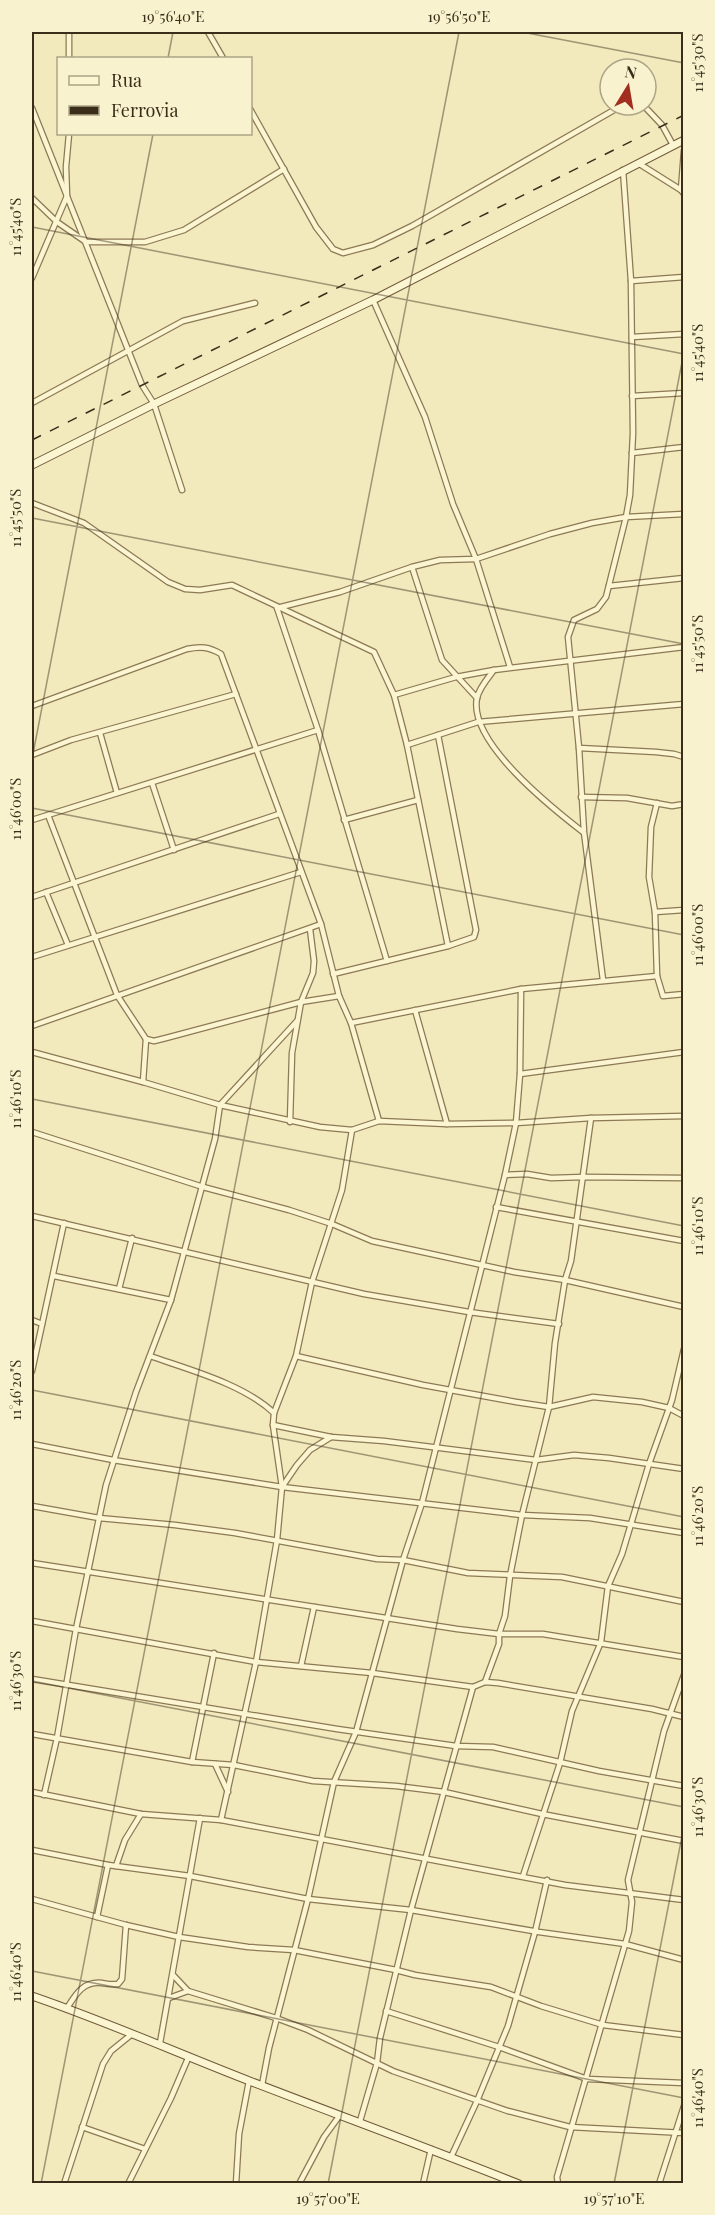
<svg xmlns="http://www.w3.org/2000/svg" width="715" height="2215" viewBox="0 0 715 2215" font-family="'Playfair Display',serif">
  <rect width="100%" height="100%" fill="#f2e9bd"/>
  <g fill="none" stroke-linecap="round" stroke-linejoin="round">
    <g stroke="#8c7955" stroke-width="7">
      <g id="street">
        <polyline points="69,32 69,58"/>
        <polyline points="208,32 223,58"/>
        <polyline points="645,107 662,125 673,145"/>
        <polyline points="32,108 142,385 154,404 182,490"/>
        <polyline points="250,109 316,227 333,249 343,253 373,245 412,226 614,110"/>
        <polyline points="684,151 681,190 684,194"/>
        <polyline points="638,163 681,190"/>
        <polyline points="32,198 57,222 86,242 145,242 184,230 284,169"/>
        <polyline points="32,278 67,196 66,167 69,134"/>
        <polyline points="631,281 684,277"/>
        <polyline points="373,300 425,417 453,504 476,559 510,667"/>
        <polyline points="632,337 684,334"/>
        <polyline points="632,396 684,393"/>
        <polyline points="32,403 183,321 255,303"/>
        <polyline points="632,453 684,447"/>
        <polyline points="32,503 84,523 168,582 185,589 200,590 232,585 374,652 394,695 407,745 448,946 333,974"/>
        <polyline points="412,567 442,660 477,698"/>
        <polyline points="609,586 684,578"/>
        <polyline points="277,608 340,592 412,567 440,560 476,559 550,534 592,523 626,517 684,514"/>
        <polyline points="277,608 318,730 387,961"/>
        <path d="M494 670C488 678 479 688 477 698 468 742 552 808 583 832"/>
        <polyline points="394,695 456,677 494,670 684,647"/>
        <path d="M32 706 187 649C201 646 209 647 221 654L321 924 339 996 351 1023 379 1121"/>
        <polyline points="100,733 117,793"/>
        <polyline points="438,735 476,930 474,937 448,946"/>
        <polyline points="407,745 478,722 684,704"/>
        <polyline points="579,748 656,752 674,754 684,757"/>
        <polyline points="32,755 71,740 236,694"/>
        <polyline points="152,783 174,850"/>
        <polyline points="581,797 627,798 672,806 684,804"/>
        <polyline points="657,803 651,827 649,877 655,912 657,976 663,996 684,994"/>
        <polyline points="48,815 117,995 146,1039 154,1041 166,1038 301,1002 339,996"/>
        <polyline points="32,820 318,730"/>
        <polyline points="344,820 418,800"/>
        <polyline points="46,892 68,945"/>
        <polyline points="32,897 279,814"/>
        <polyline points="655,912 684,910"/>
        <polyline points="32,957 301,872"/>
        <polyline points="603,980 584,832 579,748 568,637 574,620 597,609 606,597 626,517 630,495 633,433 631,281 623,170"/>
        <polyline points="415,1010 447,1124"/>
        <polyline points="351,1023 521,989 657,976"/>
        <polyline points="32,1026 321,924"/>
        <polyline points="32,1052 143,1082 220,1105 320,1127 352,1130 379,1121 447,1124 516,1123 591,1118 684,1116"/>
        <polyline points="520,1074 684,1052"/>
        <polyline points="143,1082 146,1039"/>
        <polyline points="290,1122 292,1053 301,1002 313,973 314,961 310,929"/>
        <polyline points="32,1132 203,1187 289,1210 332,1224 372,1241 514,1272 565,1280 684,1307"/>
        <polyline points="505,1175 527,1174 551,1178 584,1177 684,1178"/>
        <polyline points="496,1207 684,1241"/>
        <polyline points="32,1216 364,1294 469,1312 559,1324"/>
        <polyline points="54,1276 171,1300"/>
        <polyline points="119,1289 132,1238"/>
        <polyline points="32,1320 42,1324"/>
        <path d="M150 1356C190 1370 243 1384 274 1413L273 1425 282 1487"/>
        <polyline points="296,1356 423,1385 516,1402 549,1407 593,1397 642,1402 669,1408 684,1416"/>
        <polyline points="32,1371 64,1223"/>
        <polyline points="274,1413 296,1356 312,1282 342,1190 352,1130"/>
        <polyline points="273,1425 331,1437 384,1441 536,1460 574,1455 609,1458 684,1469"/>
        <polyline points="32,1444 113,1460 282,1487 522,1515 590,1518 684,1533"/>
        <polyline points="32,1506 99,1518 175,1525 235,1533 377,1559 403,1560 468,1573 562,1577 684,1602"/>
        <polyline points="32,1563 457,1629 499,1634 543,1634 684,1657"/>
        <polyline points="32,1621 256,1662 372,1673 473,1687 485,1682 498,1683 652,1709 684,1717"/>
        <polyline points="301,1666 314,1607"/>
        <polyline points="32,1679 337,1729 456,1746 493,1747 599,1771 684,1786"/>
        <polyline points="485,1682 499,1644 499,1634 505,1616 510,1576 522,1515 549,1407 555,1343 565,1280 571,1261 591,1118"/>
        <polyline points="32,1734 192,1762 234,1765 313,1781 396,1786 444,1792 542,1814 684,1841"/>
        <polyline points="192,1762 214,1653"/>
        <polyline points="215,1764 228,1792"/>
        <polyline points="32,1792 141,1814 221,1820 565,1885 684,1900"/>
        <polyline points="44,1795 57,1738 76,1629 106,1485 136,1392 171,1300 215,1139 220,1105 297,1021"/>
        <polyline points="221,1820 256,1662 277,1540 282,1487 297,1465 310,1450 331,1437"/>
        <polyline points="32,1850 108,1865 190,1876 308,1899 411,1910 539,1932 625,1944 684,1960"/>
        <polyline points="116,1866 125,1840 141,1814"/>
        <polyline points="523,1876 560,1763 572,1711 601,1642 608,1586 622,1554 649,1464 672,1400 684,1349"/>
        <polyline points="32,1899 126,1925 179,1937 248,1947 294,1950 396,1970 415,1975 491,1987 541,2006 603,2025 684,2035"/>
        <polyline points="97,1917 108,1865"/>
        <polyline points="173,1975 188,1991 276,2018 308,2030 393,2071 508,2111 570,2127 684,2133"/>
        <polyline points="169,1998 188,1991"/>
        <path d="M67 2008C76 1994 83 1981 102 1983 108 1984 112 1985 118 1984L122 1979 126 1925"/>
        <polyline points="386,2011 499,2047 587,2079 684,2083"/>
        <polyline points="160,2043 200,1818"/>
        <polyline points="262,2085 269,2048 308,1899 334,1782 356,1732 403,1560 422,1503 505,1175 516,1123 520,1074 521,989"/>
        <polyline points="360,2121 377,2063 380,2038 411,1910 473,1687"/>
        <polyline points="82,2127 145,2149"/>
        <polyline points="451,2157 477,2101 508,2026 535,1932 547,1880"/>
        <polyline points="64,2184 103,2064 111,2051 132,2034"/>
        <polyline points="128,2184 171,2098 189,2056"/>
        <polyline points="236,2184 239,2134 249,2081"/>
        <polyline points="299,2184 324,2137 340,2115"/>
        <polyline points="423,2184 431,2149"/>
        <polyline points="558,2184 557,2177 629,1931 632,1902 628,1880 664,1731 684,1675"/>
        <polyline points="659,2184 684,2106"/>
      </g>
    </g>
    <g stroke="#6e5a38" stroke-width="9">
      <g id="secondary">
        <polyline points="32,465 154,404 373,300 684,140"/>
        <path d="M32 1996C105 2021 175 2052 247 2080 338 2115 428 2148 519 2184"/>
      </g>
    </g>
    <use href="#street" stroke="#fcf5d1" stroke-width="4.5"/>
    <use href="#secondary" stroke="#fcf5d1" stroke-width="7"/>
    <polyline stroke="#3a2e1b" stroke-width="1.5" stroke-dasharray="10 10" stroke-linecap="butt" points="32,440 684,115"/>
  </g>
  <path fill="none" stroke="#3a2e1b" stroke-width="1.5" stroke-opacity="0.45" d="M522 32 684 63M168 58 173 32M32 227 684 354M32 518 684 644M32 759 153 134M32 808 684 935M32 1099 684 1226M32 1390 684 1517M32 1681 684 1807M32 1971 684 2098M41 2184 459 32M328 2184 684 352M614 2184 684 1826"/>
  <rect width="715" height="2215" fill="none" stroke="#f9f2ce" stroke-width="66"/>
  <rect x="57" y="57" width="195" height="78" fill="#f9f2ce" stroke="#ada486" stroke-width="1.5"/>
  <rect x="69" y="76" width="30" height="9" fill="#fcf5d1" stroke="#ada486" stroke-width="1.5"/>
  <text x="111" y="87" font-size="18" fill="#3a2e1b">Rua</text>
  <rect x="69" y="106" width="30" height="9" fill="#3a2e1b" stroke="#ada486" stroke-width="1.5"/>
  <text x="111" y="117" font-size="18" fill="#3a2e1b">Ferrovia</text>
  <g transform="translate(628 87) rotate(11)"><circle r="28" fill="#f9f2ce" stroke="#ada486" stroke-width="1.5"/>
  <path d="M0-4.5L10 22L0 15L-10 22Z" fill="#a12e1f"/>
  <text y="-9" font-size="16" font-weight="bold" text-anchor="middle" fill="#3a2e1b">N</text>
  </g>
  <rect x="33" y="33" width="649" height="2149" fill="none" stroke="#3a2e1b" stroke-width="2"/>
  <g font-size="15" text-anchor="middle" fill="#3a2e1b">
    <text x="173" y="22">19°56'40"E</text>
    <text x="459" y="22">19°56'50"E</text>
    <text transform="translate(698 63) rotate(-90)" y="5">11°45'30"S</text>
    <text transform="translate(16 227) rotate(-90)" y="5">11°45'40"S</text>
    <text transform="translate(698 353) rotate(-90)" y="5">11°45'40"S</text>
    <text transform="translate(16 518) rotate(-90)" y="5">11°45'50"S</text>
    <text transform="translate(698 644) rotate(-90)" y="5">11°45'50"S</text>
    <text transform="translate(16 809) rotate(-90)" y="5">11°46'00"S</text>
    <text transform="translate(698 935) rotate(-90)" y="5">11°46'00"S</text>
    <text transform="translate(16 1099) rotate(-90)" y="5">11°46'10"S</text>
    <text transform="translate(698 1226) rotate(-90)" y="5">11°46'10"S</text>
    <text transform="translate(16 1390) rotate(-90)" y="5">11°46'20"S</text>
    <text transform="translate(698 1516) rotate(-90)" y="5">11°46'20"S</text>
    <text transform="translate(16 1681) rotate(-90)" y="5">11°46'30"S</text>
    <text transform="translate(698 1807) rotate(-90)" y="5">11°46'30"S</text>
    <text transform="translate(16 1972) rotate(-90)" y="5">11°46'40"S</text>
    <text transform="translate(698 2098) rotate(-90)" y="5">11°46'40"S</text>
    <text x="328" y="2204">19°57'00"E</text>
    <text x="614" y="2204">19°57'10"E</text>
  </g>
</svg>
